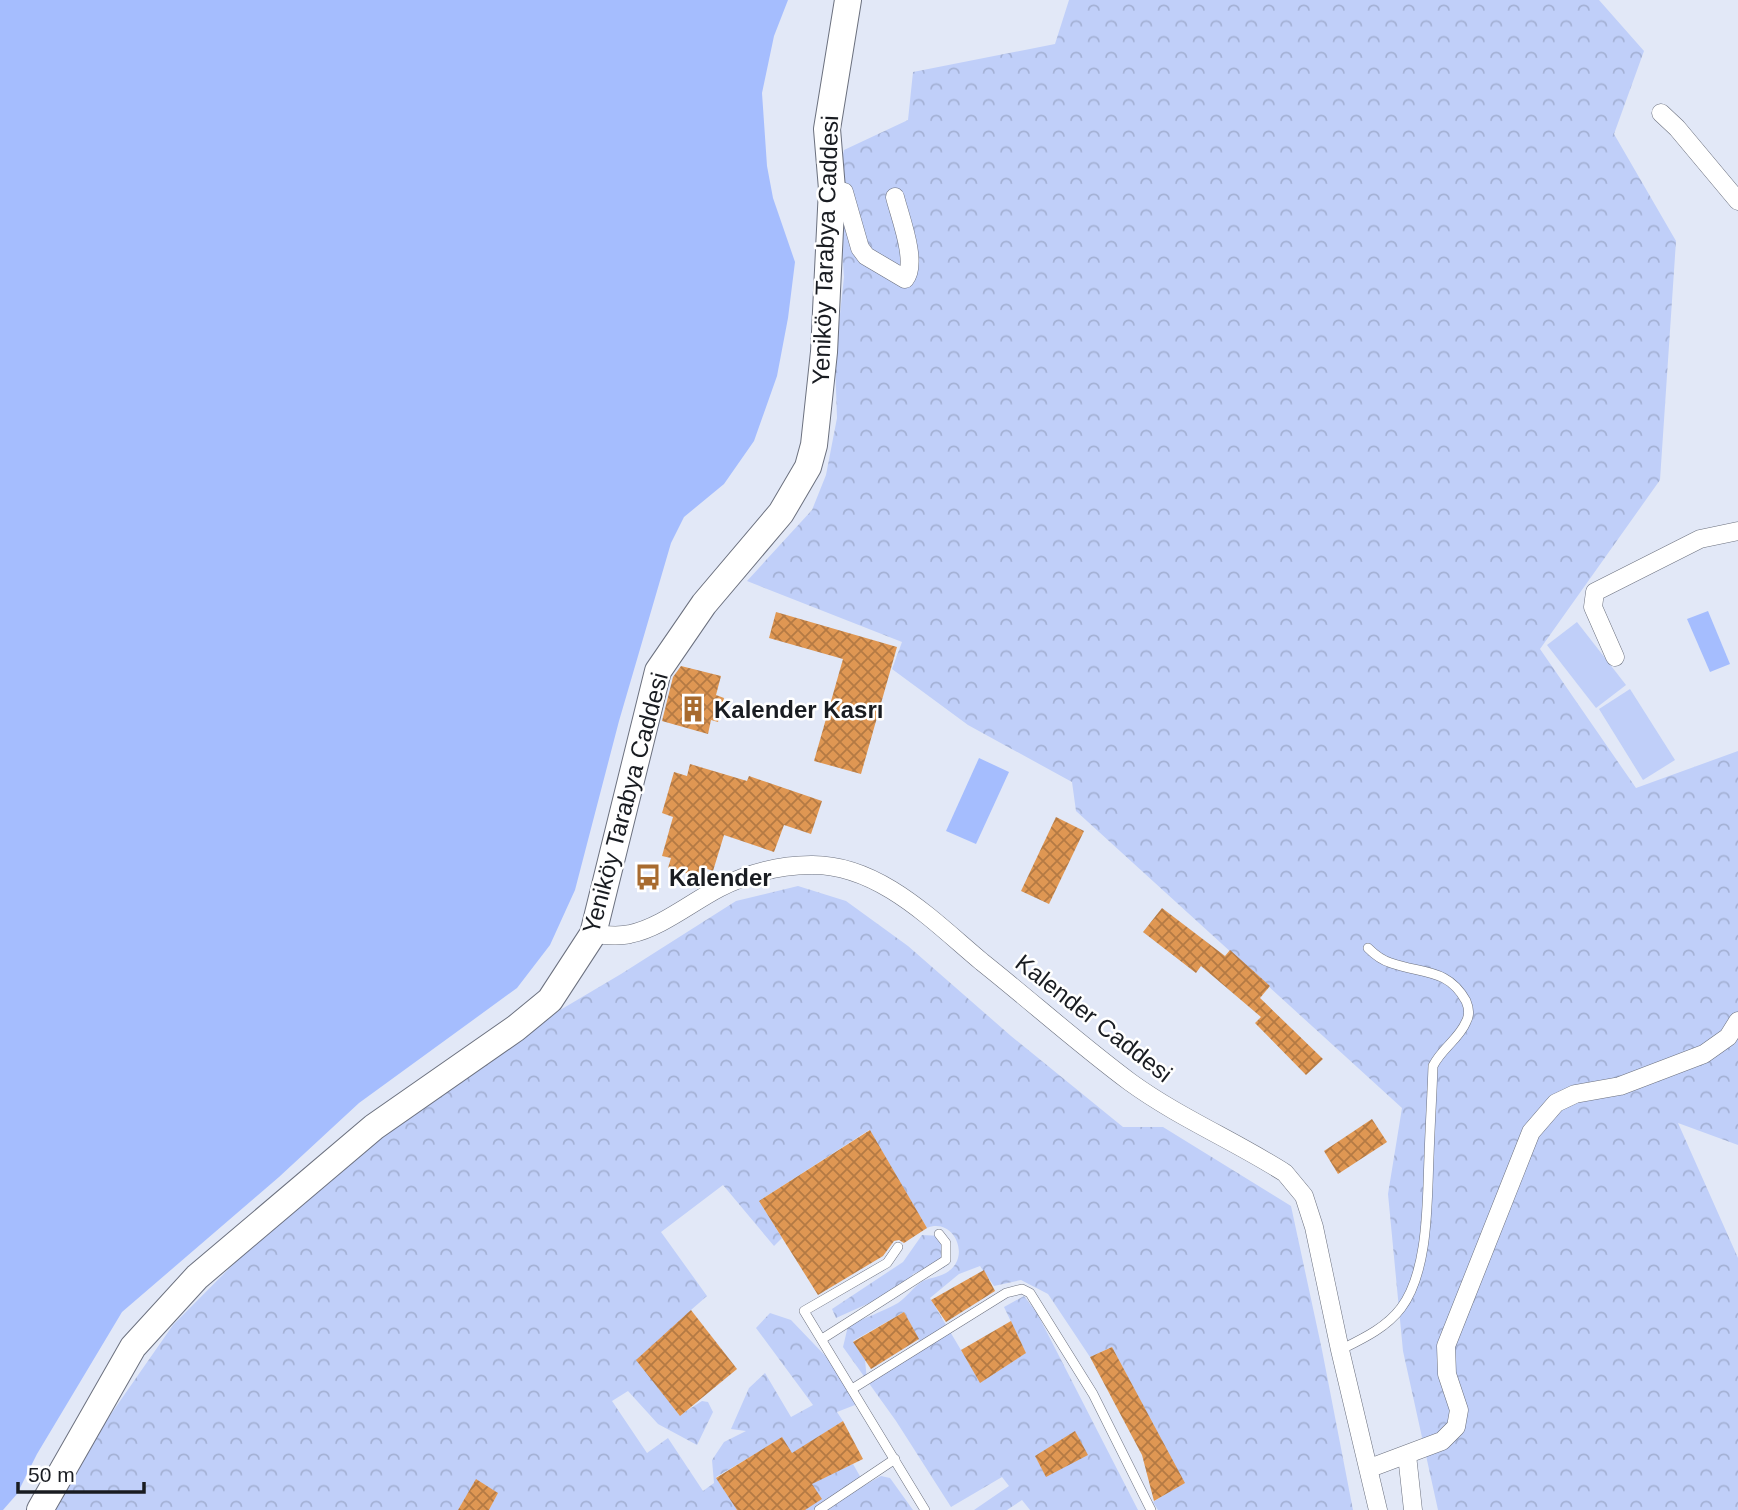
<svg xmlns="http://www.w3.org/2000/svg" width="1738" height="1510" viewBox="0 0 1738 1510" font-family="Helvetica,sans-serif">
  <defs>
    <pattern id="forest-crowns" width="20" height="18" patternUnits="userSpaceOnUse" patternTransform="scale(1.75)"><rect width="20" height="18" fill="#c0cff9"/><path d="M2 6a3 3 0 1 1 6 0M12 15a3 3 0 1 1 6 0" fill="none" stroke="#a4b1d5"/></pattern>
    <pattern id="building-cross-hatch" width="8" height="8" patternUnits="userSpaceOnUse" patternTransform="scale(1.75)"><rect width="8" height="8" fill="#df9753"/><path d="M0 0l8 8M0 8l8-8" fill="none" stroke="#b47a44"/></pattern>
  </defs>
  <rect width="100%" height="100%" fill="#e2e8f7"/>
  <g fill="url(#forest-crowns)" fill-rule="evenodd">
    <polygon points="1069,0 1599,0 1644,51 1614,134 1676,241 1660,480 1540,649 1636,788 1738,751 1738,1145 1678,1123 1738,1258 1738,1510 1438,1510 1403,1351 1388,1194 1402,1108 1076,811 1072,782 968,725 892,669 902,642 747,581 812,510 826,475 837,418 835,360 844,277 837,181 844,150 908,120 913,72 1055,44"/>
    <path d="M798 886 846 901 908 946 1011 1036 1123 1127H1163L1291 1206 1322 1350 1353 1510H1158L1153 1502 1184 1483 1112 1347 1090 1357 1048 1294 1021 1280 994 1286 980 1266 959 1274 930 1298 980 1382 1026 1353 1004 1307 1024 1296 1037 1313 1138 1510H1030L1022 1500 1007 1510H974L1009 1486 1002 1477 951 1507 896 1421 843 1347 848 1326C864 1318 882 1312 898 1303 907 1297 914 1286 923 1281 932 1277 941 1277 949 1271 971 1255 953 1217 927 1228L869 1130 759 1201 782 1238 774 1246 723 1185 661 1232 707 1296 691 1310 680 1415 702 1401 708 1402 713 1412 697 1445 658 1424 628 1391 612 1401 647 1453 668 1438 703 1491 714 1483 712 1460 724 1442 746 1431 731 1429 749 1388 765 1373 791 1417 813 1405 756 1328 770 1313 791 1320 836 1367 860 1403 837 1412 843 1421 810 1442 829 1475 853 1464 865 1485 881 1476 890 1478 913 1510H805L782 1438 716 1477 737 1510H489L498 1493 476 1480 458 1510H44L173 1325 310 1187 469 1064 621 974 736 901ZM904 1312 919 1341 873 1373 867 1380 865 1360 853 1341ZM1075 1432 1046 1476 1035 1456Z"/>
    <polygon points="922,1235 942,1236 950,1252 944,1268 928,1267 913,1274 905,1287 836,1318 832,1309 903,1262"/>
  </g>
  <g fill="#c0cff9">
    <polygon points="1577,622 1626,685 1596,708 1547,645"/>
    <polygon points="1630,689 1675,760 1643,780 1599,709"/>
  </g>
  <g fill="#a5bdfe">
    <polygon points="0,0 788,0 774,36 762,93 767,166 773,198 795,262 788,318 777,376 754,441 724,484 684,517 671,543 619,721 575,890 550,945 517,988 359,1103 279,1177 122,1312 37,1454 17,1494 3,1510 0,1510"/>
    <polygon points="1708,611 1730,664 1710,672 1687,619"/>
    <polygon points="979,758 1009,772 976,844 946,831"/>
  </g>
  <g fill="url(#building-cross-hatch)">
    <polygon points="776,612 897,647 861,774 814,761 843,659 769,638"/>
    <polygon points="681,666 721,676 716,695 724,698 718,722 711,720 708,734 662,721 673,677"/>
    <polygon points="690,764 747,781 749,776 822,801 811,834 784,825 774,852 724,835 713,871 702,867 699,877 668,868 671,858 662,856 673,817 662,813 674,772 687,776"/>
    <polygon points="1056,817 1084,831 1049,904 1021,891"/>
    <polygon points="1162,908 1225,956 1230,950 1270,986 1260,998 1323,1059 1306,1075 1255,1023 1261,1017 1201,966 1196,973 1143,932"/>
    <polygon points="1372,1119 1387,1142 1338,1174 1324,1151"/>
    <polygon points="870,1130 927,1228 904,1243 899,1240 894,1241 883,1256 818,1295 759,1201"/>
    <polygon points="984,1270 995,1291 946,1322 931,1300"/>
    <polygon points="691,1310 737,1369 680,1416 636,1360"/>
    <polygon points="904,1312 919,1339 871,1369 853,1342"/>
    <polygon points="1011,1321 1026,1353 980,1383 961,1350"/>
    <polygon points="1112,1347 1185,1483 1154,1501 1142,1455 1090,1357"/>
    <polygon points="843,1421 863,1459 812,1484 822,1499 805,1510 737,1510 716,1478 782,1437 792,1453"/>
    <polygon points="1075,1431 1088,1455 1046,1477 1035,1456"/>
    <polygon points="476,1479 498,1493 489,1510 458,1510"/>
  </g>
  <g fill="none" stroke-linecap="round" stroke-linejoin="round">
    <g stroke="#6b707e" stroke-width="10">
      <g id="lane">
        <polyline points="898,1247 887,1263 804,1311 925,1510"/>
        <polyline points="822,1339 946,1260 946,1243 939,1234"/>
        <path d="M1340 1350C1362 1339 1386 1328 1401 1308 1429 1271 1427 1200 1429 1157 1430 1126 1432 1096 1433 1066 1441 1049 1459 1039 1466 1022 1470 1015 1469 1008 1466 1001 1448 968 1422 974 1391 963 1381 960 1375 955 1368 948"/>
        <polyline points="852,1389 1006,1293 1022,1289 1030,1293 1093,1394 1151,1510"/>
        <polyline points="819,1510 895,1459"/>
      </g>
    </g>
    <g stroke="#6b707e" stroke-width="19">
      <g id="street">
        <polyline points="1661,113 1677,128 1738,201"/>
        <path d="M832 189 844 192 860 248 866 256 905 279C918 263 900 217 895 197"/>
        <polyline points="1615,657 1593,607 1595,592 1700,539 1738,531"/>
        <path d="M593 934C605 935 618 937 630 934 660 928 692 902 719 888 747 874 780 865 811 865 879 864 933 921 982 962 1031 1001 1079 1044 1130 1082 1178 1117 1235 1141 1285 1173L1304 1196 1314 1227 1340 1350 1378 1510"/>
        <polyline points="1407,1455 1413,1510"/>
        <polyline points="1370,1468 1442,1441 1456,1427 1459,1410 1447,1374 1446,1346 1531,1132 1556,1103 1575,1094 1620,1086 1704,1054 1728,1037 1738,1021"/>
      </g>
    </g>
    <g stroke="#6b707e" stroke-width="28">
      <polyline id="primary" points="40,1510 133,1347 197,1277 374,1127 516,1028 550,1000 593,934 658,671 704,604 781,513 808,467 814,445 824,352 832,189 827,129 848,0"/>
    </g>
    <use href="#lane" stroke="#fff" stroke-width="9"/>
    <use href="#street" stroke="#fff" stroke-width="18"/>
    <use href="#primary" stroke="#fff" stroke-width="26"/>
  </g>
  <defs>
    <g id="building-bare" transform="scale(2.1)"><path d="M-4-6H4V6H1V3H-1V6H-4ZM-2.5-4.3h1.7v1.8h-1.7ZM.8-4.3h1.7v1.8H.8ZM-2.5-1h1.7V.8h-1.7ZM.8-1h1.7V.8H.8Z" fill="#a86b2f" stroke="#fff" stroke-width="2.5" paint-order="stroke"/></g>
    <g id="bus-bare" transform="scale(2.1)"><path d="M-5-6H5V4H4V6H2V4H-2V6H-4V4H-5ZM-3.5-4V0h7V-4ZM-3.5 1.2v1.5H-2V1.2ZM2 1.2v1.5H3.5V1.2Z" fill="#a86b2f" stroke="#fff" stroke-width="2.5" paint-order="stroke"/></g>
  </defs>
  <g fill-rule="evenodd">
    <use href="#building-bare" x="693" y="709"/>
    <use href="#bus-bare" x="648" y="877"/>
  </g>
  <g text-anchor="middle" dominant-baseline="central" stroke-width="5" stroke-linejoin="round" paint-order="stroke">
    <g font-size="24" fill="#191c21" stroke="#fff">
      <text transform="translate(825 250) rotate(-88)">Yeniköy Tarabya Caddesi</text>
      <text transform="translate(625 803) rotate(-75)">Yeniköy Tarabya Caddesi</text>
      <text transform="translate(1094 1018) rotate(38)">Kalender Caddesi</text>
    </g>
    <g font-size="24" font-weight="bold" fill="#191c21" stroke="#fff" text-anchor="start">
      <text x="714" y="709">Kalender Kasrı</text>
      <text x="669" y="877">Kalender</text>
    </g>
  </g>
  <path d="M18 1482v10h126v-10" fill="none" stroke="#191c21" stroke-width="3.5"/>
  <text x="28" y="1482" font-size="21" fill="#191c21" stroke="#ffffff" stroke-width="5" paint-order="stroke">50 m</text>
</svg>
